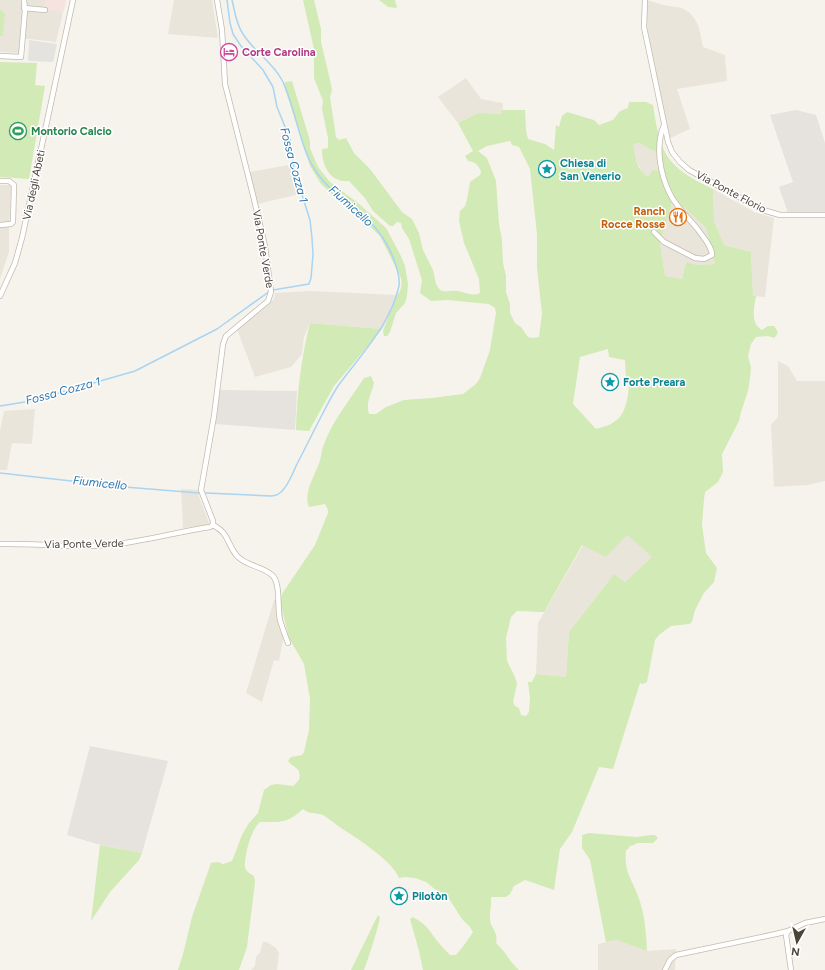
<svg xmlns="http://www.w3.org/2000/svg" width="825" height="970" viewBox="0 0 825 970" font-family="Figtree,sans-serif">
  <rect width="100%" height="100%" fill="#f6f3ec"/>
  <g fill="#eae5da">
    <polygon points="0,0 66,0 56,42 21,38 19,53 0,52"/>
    <polygon points="174,0 212,0 218,38 168,34"/>
    <polygon points="647,0 663,5 682,8 690,13 696,21 699,28 703,47 725,55 727,81 677,89 690,129 668,139 649,39 647,24"/>
    <polygon points="466,78 481,99 503,103 502,114 478,113 458,123 438,97"/>
    <polygon points="637,143 642,144 658,152 659,171 652,173 649,176 646,175 642,173 636,159 632,145"/>
    <polygon points="294,164 295,174 300,194 257,204 250,172"/>
    <polygon points="0,185 11,185 9,230 9,252 0,279"/>
    <polygon points="713,189 754,212 774,218 765,297 753,296 751,252 724,245 714,221"/>
    <polygon points="672,203 685,208 706,228 715,264 697,265 686,262 682,279 665,276 660,243"/>
    <polygon points="311,291 397,295 383,329 310,323 304,337 302,354 291,367 255,377 237,329 252,318 274,299 275,293"/>
    <polygon points="778,361 788,366 797,381 825,381 825,481 808,485 774,487 771,425 778,417"/>
    <polygon points="35,409 32,444 12,443 7,470 0,470 0,431 4,411"/>
    <polygon points="181,489 198,490 199,497 210,525 183,528"/>
    <polygon points="627,535 653,557 625,582 614,574 569,632 566,677 536,674 538,623 583,545"/>
    <polygon points="274,600 281,602 283,612 283,640 279,661 274,660 262,702 246,693"/>
    <polygon points="616,940 647,951 676,949 675,970 598,970 598,944"/>
    <polygon points="263,942 267,942 276,948 279,953 277,970 251,970 255,966 256,957 260,952"/>
  </g>
  <g fill="#e6e2dd">
    <polygon points="796,110 816,115 825,143 825,214 788,213 779,187 793,182 770,115"/>
    <polygon points="220,390 297,391 295,430 215,424"/>
    <polygon points="90,746 168,761 142,853 97,844 67,835"/>
  </g>
  <polygon fill="#f6e3e0" points="46,0 66,0 63,13 45,9"/>
  <g fill="#d2eab5" fill-rule="evenodd">
    <path d="M303 0H314L321 29V42L330 80 332 90 330 97 336 137 339 140 346 138 354 153 370 169 402 212 412 219 419 233 423 250 433 270 436 284 440 290C446 293 450 290 457 291 465 292 472 297 480 293L479 279 464 243 459 221 460 211 465 206 467 200 470 182 480 175 481 172C479 166 476 162 468 161L465 156 473 151 458 123 478 113 501 114 502 110H525L526 130 528 139 545 144 554 150 556 125 559 127 562 116 567 112 594 120 599 125 613 120 620 111 628 108 629 102H646L653 105C656 123 659 147 671 161 682 174 698 182 713 189L714 221 724 245 751 252 753 296H756C754 308 750 324 762 330L768 326H774L778 332 776 336 774 338 768 336 756 337 751 344 748 356 751 367 750 378 748 391 741 412 739 421 722 454 723 472 718 482 709 489 705 492 704 499 702 525 706 553 717 568 714 582 704 593 695 610 692 622 689 624 671 626 659 635 655 640 647 682 643 684 640 683 613 769 599 767 572 832 560 849 554 890 525 880 514 886 510 894 506 897H491C492 906 488 916 491 924 494 931 498 934 496 943 505 951 510 962 519 970H423L419 951 410 919 413 917C429 926 428 930 439 943 442 947 446 951 450 955H456C462 948 468 940 473 932L470 927 462 919 448 897 442 895 426 882 415 878 405 877 399 878C392 860 355 837 338 826 333 822 328 818 323 815 315 812 309 815 303 809 287 824 280 822 260 822 251 829 244 857 245 867 246 872 251 874 254 876L255 882 247 947 239 970H178L183 954 192 917 211 863 218 862 223 864 232 861 242 835 249 823 258 813 264 790 271 785 277 784 293 786 299 780C302 767 294 769 288 761L291 757 302 755 304 752 309 730 310 699 304 664 289 638 284 618 281 602 282 594 286 588 315 545 328 513V510L325 504 309 507C303 495 314 476 318 466 321 460 321 453 323 447 331 422 350 400 364 378L371 376 374 383C372 393 365 403 369 414H376L386 407 404 400 432 398 463 394 476 384 480 378 490 350 496 313 495 308 489 304 447 300 431 301 420 293 422 280 409 239 402 228 401 223 397 222 393 226H390L373 211 365 198 349 181C330 183 322 166 322 149L328 148V138L322 109 323 101 314 78V49ZM510 141 512 145 519 147 530 169 537 234V268L542 314 539 337 532 338 528 337 521 327 515 323 510 313V304L506 292V276L503 263 502 240 499 224 496 181 487 158 478 151 487 146ZM637 143C645 144 650 151 658 152V171L653 170 649 176C637 174 635 154 633 145ZM672 203 685 208 706 228 715 264 697 265 686 262 682 279 665 276 660 243ZM608 349 609 357 625 360 626 378H630C628 392 628 414 614 422 609 426 601 427 596 429L573 404 580 357ZM627 535 652 557 625 582 614 574 569 632 566 677 536 674 532 682H528L530 698 529 712 526 716 521 715 519 708 515 706 513 702 517 684 515 677 507 661 506 638 511 617 517 611 544 612 582 545 606 557Z"/>
    <polygon points="379,0 395,0 397,8 388,7"/>
    <polygon points="1,9 5,14 3,36 0,36 0,10"/>
    <polygon points="0,62 37,63 35,85 45,86 29,179 0,177"/>
    <path d="M292 81 310 141V148L318 167 330 182 358 203 386 228 400 254 405 266 408 284 407 296 405 303 396 313 390 332 387 336H384L383 331 397 295C402 290 402 285 401 278L380 236 355 212 334 196 321 184 310 166 284 86 285 82Z"/>
    <path d="M310 323 382 329 334 386 309 431 296 430C297 394 301 358 310 323Z"/>
    <path d="M589 833 636 837 651 835H655L658 838 653 843H637L634 845 630 846 628 849 626 850C624 873 631 877 638 896 645 914 646 933 647 951L616 940 606 942 590 860 582 848V835Z"/>
    <polygon points="100,845 142,853 139,860 110,892 91,921"/>
    <path d="M378 915 380 918C376 935 370 953 364 970H351Z"/>
  </g>
  <polygon fill="#e5e3e0" points="29,40 57,44 53,62 28,61"/>
  <g fill="none" stroke-linecap="round" stroke-linejoin="round">
    <g stroke="#a9d4f2" stroke-width="1.5">
      <polyline points="227,0 230,23 233,34 241,46 263,70 273,87 277,107 290,139 294,170 310,220 312,238 313,255 311,278 309,284 273,290"/>
      <polyline points="0,406 31,401 135,371 217,329 270,291"/>
      <polyline points="0,473 125,487 199,493"/>
      <path d="M206 493 270 496C275 496 278 495 281 492 288 486 292 475 296 466 305 449 313 432 322 415 327 405 332 395 338 386 361 354 390 326 399 286 400 279 398 272 396 266 391 248 379 230 366 218 349 203 330 192 317 173 299 148 296 108 282 80 272 61 254 52 243 34 236 24 235 12 232 0"/>
    </g>
    <g stroke="#c2bbae" stroke-width="6">
      <g id="minor">
        <polyline points="645,0 644,27 668,142 672,152 680,162 689,170 763,210 780,215 825,215"/>
        <polyline points="24,8 45,10"/>
        <polyline points="0,56 21,57 25,10 24,0"/>
        <polyline points="0,181 9,181 14,185 13,222 11,224 0,225"/>
        <path d="M654 232 664 242 695 258 704 259 712 255C712 247 704 238 699 231 690 219 677 208 670 194 660 174 655 146 664 125"/>
        <polyline points="0,296 15,263 22,238 73,0"/>
        <polyline points="213,525 213,521 201,490 214,416 223,344 226,336 268,301 271,292 265,246 253,195 225,84 222,30 217,0"/>
        <path d="M213 525C230 534 226 543 237 556 246 566 262 566 272 575 281 583 277 608 280 620 282 627 285 635 288 643"/>
        <path d="M0 544C36 543 72 548 108 545 143 542 176 532 210 527L213 525"/>
        <polyline points="665,970 670,960 676,955 776,934 788,931"/>
        <polyline points="791,970 786,935 788,931 805,923 825,919"/>
      </g>
    </g>
    <use href="#minor" stroke="#fff" stroke-width="4.5"/>
  </g>
  <defs>
    <g id="hotel-ring" transform="scale(0.9)"><circle r="9.5" fill="#fff" stroke="#d1479c" stroke-width="1.5"/><path d="M-6-4.5h1.5V1H6V5H4.5V3h-9V5H-6ZM-4 0a1.8 1.8 0 1 1 3.6 0ZM.5 0V-2.5h3Q6-2.5 6 0Z" fill="#d1479c"/></g>
    <g id="stadium-ring" transform="scale(0.9)"><circle r="9.5" fill="#fff" stroke="#2e9e5b" stroke-width="1.5"/><path d="M0-5a6.5 5 0 1 0 0 10a6.5 5 0 1 0 0-10ZM-3.5-1.8h7v3.6h-7Z" fill="#2e9e5b"/></g>
    <g id="sight-ring" transform="scale(0.9)"><circle r="9.5" fill="#fff" stroke="#0f9aa8" stroke-width="1.5"/><path d="M0-6L1.8-2.2L6-1.7L2.9 1.2L3.7 5.4L0 3.3L-3.7 5.4L-2.9 1.2L-6-1.7L-1.8-2.2Z" fill="#0f9aa8"/></g>
    <g id="restaurant-ring" transform="scale(0.9)"><circle r="9.5" fill="#fff" stroke="#e8710a" stroke-width="1.5"/><path d="M-5-6h1v4h1v-4h1v4h1v-4h1v5L-1.5 .5V6h-2V.5L-5-1ZM5-6V6H3V1.5H1.5Q1.5-4 5-6Z" fill="#e8710a"/></g>
  </defs>
  <g fill-rule="evenodd">
    <use href="#hotel-ring" x="229" y="52"/>
    <use href="#stadium-ring" x="18" y="131"/>
    <use href="#sight-ring" x="547" y="169"/>
    <use href="#restaurant-ring" x="678" y="217"/>
    <use href="#sight-ring" x="610" y="382"/>
    <use href="#sight-ring" x="399" y="896"/>
  </g>
  <g text-anchor="middle" dominant-baseline="central" stroke-width="3" stroke-linejoin="round" paint-order="stroke">
    <g font-size="11" font-weight="bold" fill="#b23c85" stroke="#fff" text-anchor="start">
      <text x="242" y="52">Corte Carolina</text>
    </g>
    <g font-size="11" font-weight="bold" fill="#27864d" stroke="#fff" text-anchor="start">
      <text x="31" y="131">Montorio Calcio</text>
    </g>
    <g font-size="11" font-weight="bold" fill="#0d838f" stroke="#fff" text-anchor="start">
      <text x="560" y="163">Chiesa di<tspan x="560" dy="13">San Venerio</tspan></text>
      <text x="623" y="382">Forte Preara</text>
      <text x="412" y="896">Pilotòn</text>
    </g>
    <g font-size="11" fill="#4b4439" stroke="#fff">
      <text transform="translate(34 185) rotate(-78)">Via degli Abeti</text>
      <text transform="translate(731 192) rotate(28)">Via Ponte Florio</text>
      <text transform="translate(263 249) rotate(80)">Via Ponte Verde</text>
      <text transform="translate(84 544) rotate(-1)">Via Ponte Verde</text>
    </g>
    <g font-size="11" font-weight="bold" fill="#c56008" stroke="#fff" text-anchor="end">
      <text x="665" y="211">Ranch<tspan x="665" dy="13">Rocce Rosse</tspan></text>
    </g>
    <g font-size="12" font-style="italic" fill="#2e7ab2" stroke="#fff">
      <text transform="translate(294 165) rotate(75)">Fossa Cozza 1</text>
      <text transform="translate(351 206) rotate(42)">Fiumicello</text>
      <text transform="translate(63 391) rotate(-15)">Fossa Cozza 1</text>
      <text transform="translate(100 483) rotate(6)">Fiumicello</text>
    </g>
  </g>
  <g transform="translate(797 942) rotate(188)" stroke="#ffffff" stroke-width="3" paint-order="stroke">
  <path d="M0-3L7 15L0 10L-7 15Z" fill="#4b4439"/>
  <text y="-6" font-size="11" font-weight="bold" text-anchor="middle" fill="#4b4439">N</text>
  </g>
</svg>
